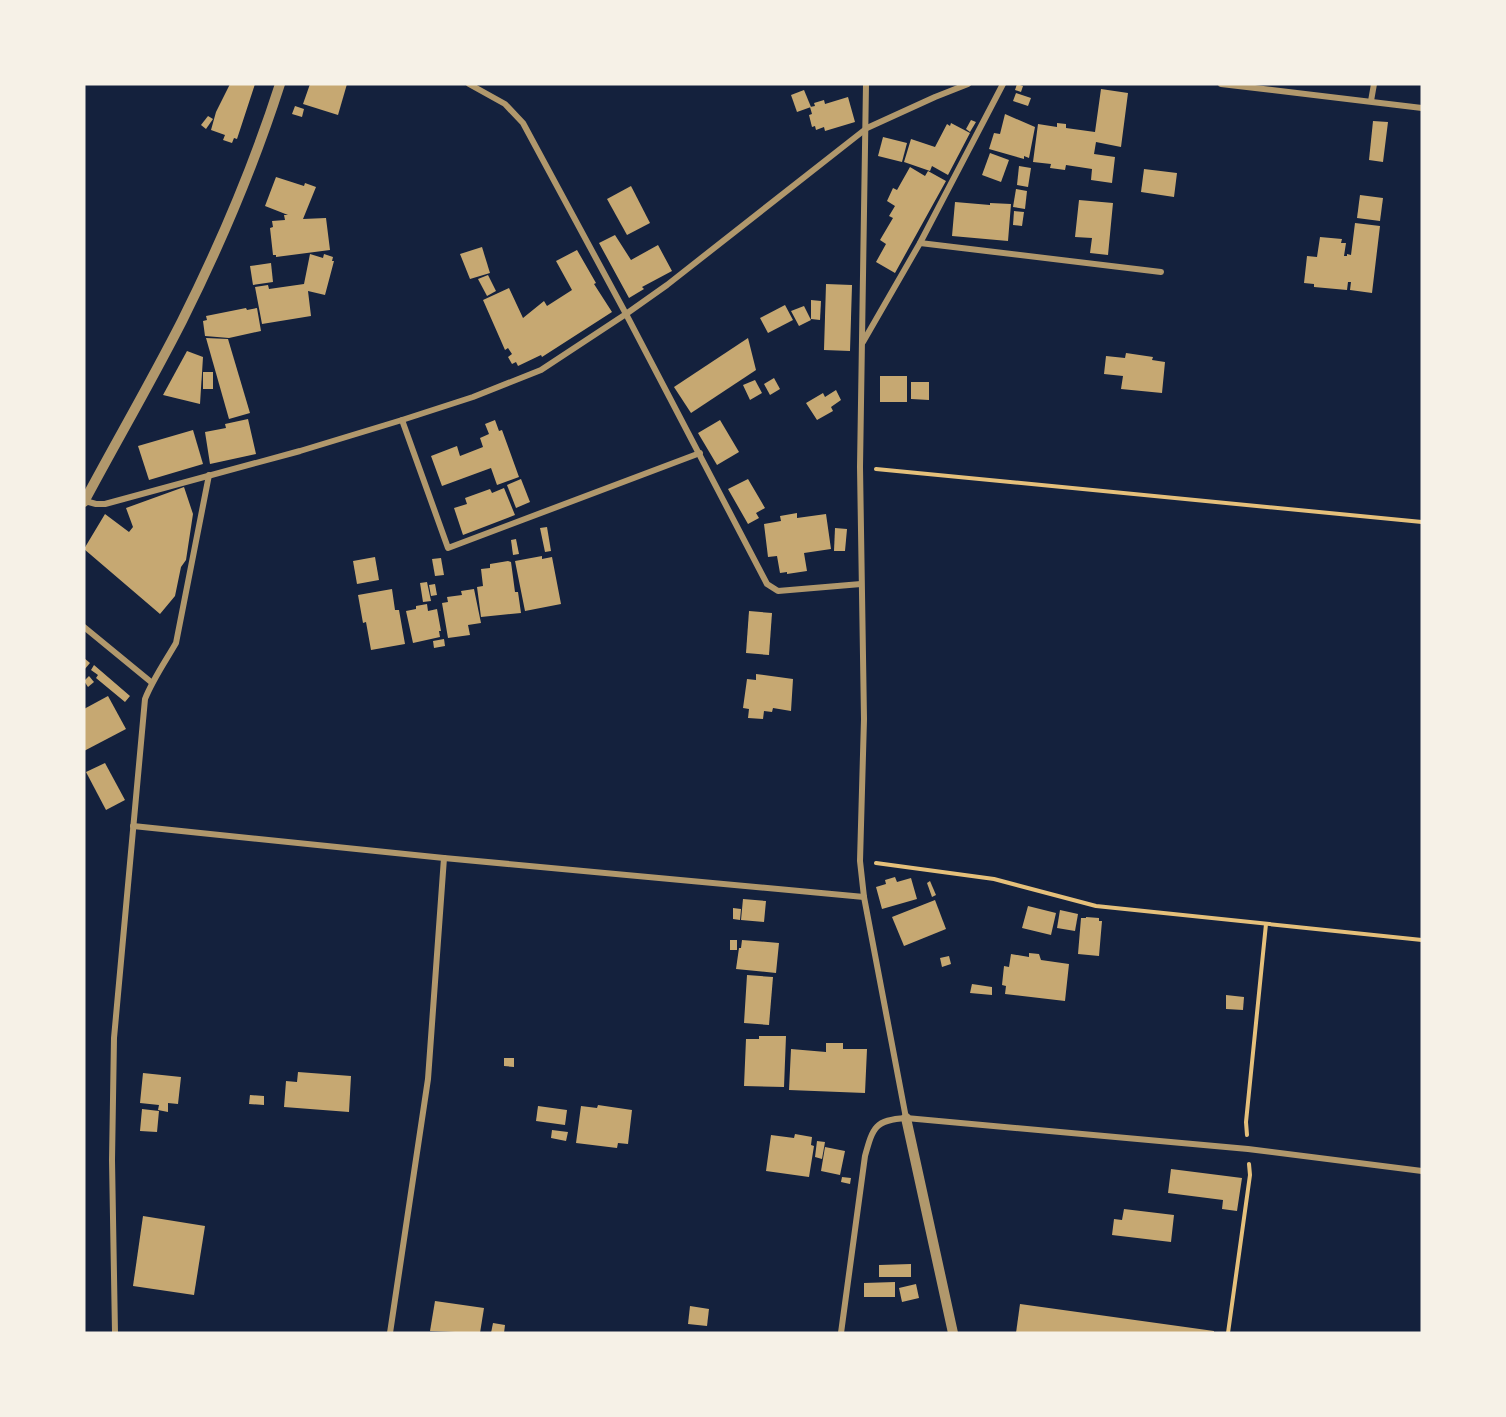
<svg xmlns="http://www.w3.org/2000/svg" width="1506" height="1417" viewBox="0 0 1506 1417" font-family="'Titillium Web',sans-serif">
  <rect width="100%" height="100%" fill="#14213d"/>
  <g fill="#c6a872">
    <polygon points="230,84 255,84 237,139 234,138 232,143 223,140 225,135 211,130 216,112"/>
    <polygon points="310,84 347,84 338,115 303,104"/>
    <polygon points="1017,84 1023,86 1021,92 1015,90"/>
    <polygon points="1101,89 1128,93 1121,147 1096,142 1094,154 1115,157 1112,183 1091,180 1092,169 1066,165 1065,170 1050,168 1051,164 1033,162 1038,124 1057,127 1057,123 1066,124 1066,128 1095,132"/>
    <polygon points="804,90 811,107 797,112 791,95"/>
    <polygon points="1016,93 1031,98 1028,106 1013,101"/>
    <polygon points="848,97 855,122 825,131 824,127 816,130 815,126 812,127 809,115 812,114 810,107 815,106 814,103 824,100 825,104"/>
    <polygon points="295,106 304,109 302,117 292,114"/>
    <polygon points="1005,114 1035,127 1029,158 1024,156 1024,159 989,149 994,133 1000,134"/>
    <polygon points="208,116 213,119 206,129 201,125"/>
    <polygon points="971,120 976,122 970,132 966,129"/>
    <polygon points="1373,121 1388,122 1383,162 1369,160"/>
    <polygon points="951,123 970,133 948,175 932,166 930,171 904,162 911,139 935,147 947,124 950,126"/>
    <polygon points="883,137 907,143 902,162 878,156"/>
    <polygon points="990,153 1009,160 1001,182 982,175"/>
    <polygon points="1019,166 1031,168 1028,187 1017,185"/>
    <polygon points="910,167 925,176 928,171 946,181 895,273 876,262 886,244 880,240 893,218 889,216 895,206 887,201 893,188 897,190"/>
    <polygon points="1144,169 1177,173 1174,197 1141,192"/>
    <polygon points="276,177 304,186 305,183 316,187 303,219 326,218 330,250 276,257 276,255 273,255 270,228 273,227 272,221 285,220 284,215 288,215 265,206"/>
    <polygon points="631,186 650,223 627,235 607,199"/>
    <polygon points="1016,189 1027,191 1025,209 1013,207"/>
    <polygon points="1360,195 1383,198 1380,221 1357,218"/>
    <polygon points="1079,200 1113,203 1108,255 1090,253 1092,238 1075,237"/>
    <polygon points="955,202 990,205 990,203 1011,204 1008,241 952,236"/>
    <polygon points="1014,211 1024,212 1022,226 1013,225"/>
    <polygon points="1355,223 1380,226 1372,293 1350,290 1351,282 1348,282 1347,290 1314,287 1314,284 1304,283 1307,256 1317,257 1320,237 1342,239 1341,243 1346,243 1344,256 1347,256 1347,254 1351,255"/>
    <polygon points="615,235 631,260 658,245 672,271 642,287 644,289 629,298 599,243"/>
    <polygon points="482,247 490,273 470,279 460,254"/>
    <polygon points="577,250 596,283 594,284 612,312 542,357 541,355 518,366 516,362 512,364 508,357 512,354 508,348 505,350 483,300 509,288 523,318 544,301 547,306 572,290 556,261"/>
    <polygon points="310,254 323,258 324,254 333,257 332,261 334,261 325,295 308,291 311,316 262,324 255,287 268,285 269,289 304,284"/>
    <polygon points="271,263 273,282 253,285 250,266"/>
    <polygon points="488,275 496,291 487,296 478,279"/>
    <polygon points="826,284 852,285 850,351 824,350"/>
    <polygon points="811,300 821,301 820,320 811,319"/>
    <polygon points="785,305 793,320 768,333 760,318"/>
    <polygon points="804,306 811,320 799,326 791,311"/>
    <polygon points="246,308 247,310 257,308 261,331 229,338 205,336 203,321 207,320 206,316"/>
    <polygon points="206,338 228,339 250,413 229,419"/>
    <polygon points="748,338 756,370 691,413 674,387"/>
    <polygon points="187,351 203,357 200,404 163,395"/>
    <polygon points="1126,353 1153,357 1152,360 1165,362 1162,393 1121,389 1123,376 1104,374 1106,356 1125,358"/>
    <rect x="203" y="372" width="10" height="17"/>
    <rect x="880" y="376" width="27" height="26"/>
    <polygon points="774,378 780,389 770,395 764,384"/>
    <polygon points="755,380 762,393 750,400 743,385"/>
    <polygon points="911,382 929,382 929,400 911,399"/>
    <polygon points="836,390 841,400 831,407 833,411 817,420 806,403 823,393 825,397"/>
    <polygon points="248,419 256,454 210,464 205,432 226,428 225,424"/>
    <polygon points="495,420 499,431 502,430 519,477 497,485 491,468 442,486 431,456 457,446 460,456 483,447 480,438 489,434 485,424"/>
    <polygon points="720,420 739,452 717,465 698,433"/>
    <polygon points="193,430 203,464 149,480 138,446"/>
    <polygon points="521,479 530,502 516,508 507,485"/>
    <polygon points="748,479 765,508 756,513 759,518 748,524 728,489"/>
    <polygon points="184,487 193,514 186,560 181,567 175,596 160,614 84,549 105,514 129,532 133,527 126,508"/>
    <polygon points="504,488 515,515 463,535 454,508 467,504 465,498 490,489 492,493"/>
    <polygon points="797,513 797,518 826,514 831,549 804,553 807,571 787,574 787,572 780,573 777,556 768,557 764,524 781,521 780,516"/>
    <polygon points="547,527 551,551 545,552 540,528"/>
    <polygon points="835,528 847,529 845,551 834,551"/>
    <polygon points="516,539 519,554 513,555 511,540"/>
    <polygon points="542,556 542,559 552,557 561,604 525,611 515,561"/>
    <polygon points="375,557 379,580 357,584 353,561"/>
    <polygon points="441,558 444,575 435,576 432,559"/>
    <polygon points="508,561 511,562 515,592 518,592 521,613 481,617 477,587 483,586 481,569 490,568 490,564"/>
    <polygon points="427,582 431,601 423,602 420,583"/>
    <polygon points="435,584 437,595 431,596 429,585"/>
    <polygon points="392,589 395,610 399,610 405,644 371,650 366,622 363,623 358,595"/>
    <polygon points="474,589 481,623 468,625 470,635 448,638 442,603 448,602 447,597 462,595 461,591"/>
    <polygon points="427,604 428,611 437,609 441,631 439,631 440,637 413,643 406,611 416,609 416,606"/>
    <polygon points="749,611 772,613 769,655 746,653"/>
    <polygon points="444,639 445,646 434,648 433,641"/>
    <polygon points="84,658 90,663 84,670"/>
    <polygon points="94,665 130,696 125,702 96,678 98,675 91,670"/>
    <polygon points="756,674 793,679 791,711 773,708 772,712 764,711 763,719 748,718 749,709 743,708 747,679 756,680"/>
    <polygon points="89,676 94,682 88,687 84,681"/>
    <polygon points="108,696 126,729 84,751 84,709"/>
    <polygon points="105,763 125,800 106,810 86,772"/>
    <polygon points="895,877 897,882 911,878 917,899 882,909 876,887 886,884 885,880"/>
    <polygon points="930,881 936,895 932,897 927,883"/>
    <polygon points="743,899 766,901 764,922 741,920"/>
    <polygon points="935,900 946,929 904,946 892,917"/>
    <polygon points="1028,906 1056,913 1051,935 1022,928"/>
    <polygon points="733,908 741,909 740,920 733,919"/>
    <polygon points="1060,910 1078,914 1075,931 1057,928"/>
    <polygon points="1086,917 1099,918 1099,921 1102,921 1099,956 1078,954 1081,918 1086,918"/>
    <rect x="730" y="940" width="7" height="10"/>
    <polygon points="742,940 779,943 776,973 736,969 739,948 741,948"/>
    <polygon points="1029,953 1039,954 1041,960 1069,964 1065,1001 1005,994 1006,986 1002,985 1004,966 1009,967 1011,954 1029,957"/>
    <polygon points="949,956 951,964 942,967 940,958"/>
    <polygon points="747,975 773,977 769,1025 744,1023"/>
    <polygon points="972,984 992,987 992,995 970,993"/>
    <polygon points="1226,995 1244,997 1243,1010 1226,1009"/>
    <polygon points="759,1036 786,1036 784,1087 744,1086 746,1039 759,1039"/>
    <polygon points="826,1043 843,1043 843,1049 867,1049 865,1093 789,1090 791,1049 826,1052"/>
    <polygon points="504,1058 514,1058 514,1067 504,1066"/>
    <polygon points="298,1072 351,1076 349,1112 284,1107 286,1081 297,1082"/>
    <polygon points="143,1073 181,1077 178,1104 168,1103 168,1112 158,1110 159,1105 140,1103"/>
    <polygon points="250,1095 264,1096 264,1105 249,1104"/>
    <polygon points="598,1105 632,1110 628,1144 618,1143 617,1148 576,1143 581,1106 597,1108"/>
    <polygon points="538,1106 567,1110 565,1125 536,1121"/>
    <polygon points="142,1109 159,1111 157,1132 140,1131"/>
    <polygon points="552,1130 568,1132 566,1141 551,1138"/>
    <polygon points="795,1134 812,1137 811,1145 814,1146 809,1177 766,1171 771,1135 794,1138"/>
    <polygon points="817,1141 825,1142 822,1159 815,1157"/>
    <polygon points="825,1147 845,1151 840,1175 821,1171"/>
    <polygon points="1171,1169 1242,1178 1237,1211 1222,1209 1223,1200 1168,1193"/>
    <polygon points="842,1177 851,1178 850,1184 841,1182"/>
    <polygon points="1124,1209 1174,1215 1171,1242 1112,1235 1114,1219 1122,1220"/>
    <polygon points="143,1216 205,1226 194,1295 133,1286"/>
    <polygon points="911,1264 911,1277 879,1277 879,1265"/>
    <polygon points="895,1282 895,1297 864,1297 864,1283"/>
    <polygon points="916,1284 919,1298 902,1302 899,1288"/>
    <polygon points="435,1301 484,1308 480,1333 430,1331"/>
    <polygon points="1020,1304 1214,1331 1214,1333 1016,1333"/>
    <polygon points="690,1306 709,1309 707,1326 688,1324"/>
    <polygon points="493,1323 505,1325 504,1333 491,1333"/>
  </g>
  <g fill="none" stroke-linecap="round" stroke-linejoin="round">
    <g stroke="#e5c07b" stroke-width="4">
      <polyline points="876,469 1422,522"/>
      <polyline points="876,863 994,879 1096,906 1422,940"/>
      <polyline points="1247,1135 1246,1122 1266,924"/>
      <polyline points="1228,1333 1250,1175 1249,1164"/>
    </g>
    <g stroke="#b1986c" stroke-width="6">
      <polyline points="469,84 505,104 523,123 626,314 767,584 778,591 861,584"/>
      <polyline points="866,84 860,467 864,719 860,861 864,897 906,1118"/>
      <polyline points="1221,84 1422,108"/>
      <polyline points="1371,101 1374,84"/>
      <polyline points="920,243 1161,272"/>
      <polyline points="863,342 920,243 1003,84"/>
      <polyline points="402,420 448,548 700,453"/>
      <polyline points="85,501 96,504 105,504 300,451 402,420 473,397 541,370 626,314 667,285 867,128 935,97 968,84"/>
      <polyline points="84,627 151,682"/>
      <polyline points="133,826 444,858 864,897"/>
      <path d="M115 1333 112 1160 114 1038 145 699C153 679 165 662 176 643L209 475"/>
      <polyline points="390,1333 428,1079 444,858"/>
      <path d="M841 1333 865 1156C873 1127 875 1120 906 1118L1248 1149 1422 1171"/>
    </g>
    <g stroke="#b1986c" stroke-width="10">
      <path d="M84 502C116 442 151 382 182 321 220 245 254 165 280 84"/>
      <polyline points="906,1118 953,1333"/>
    </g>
  </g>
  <rect width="1506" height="1417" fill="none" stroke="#f6f1e7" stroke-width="171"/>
</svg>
